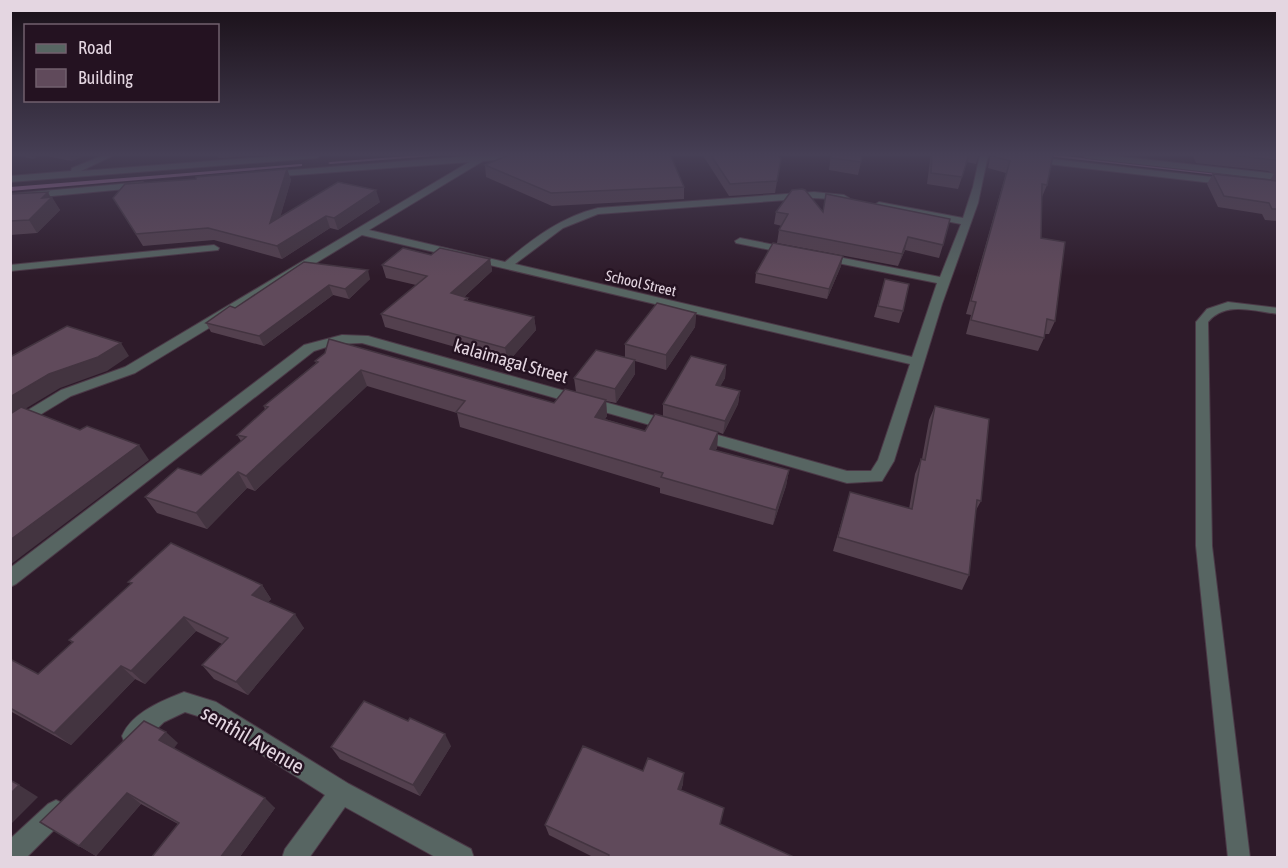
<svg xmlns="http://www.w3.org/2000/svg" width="1288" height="868" viewBox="0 0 1288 868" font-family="'Asap Condensed',sans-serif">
  <rect width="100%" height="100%" fill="#2e1b2a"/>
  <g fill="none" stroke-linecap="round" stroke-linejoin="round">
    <g fill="#97668f" fill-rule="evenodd">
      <polygon points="421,155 435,155 433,156 330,164 328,163 330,162"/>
      <polygon points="1044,155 1055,155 1278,179 1278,182 1046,156"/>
      <polygon points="300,164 302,164 302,166 10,191 10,187"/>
    </g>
    <g stroke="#4b3947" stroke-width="2">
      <path id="lane" d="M1228 302 1278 308V314C1253 311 1225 301 1208 322L1212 546 1250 858H1228L1196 546V322L1207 309Z"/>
    </g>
    <g stroke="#4b3947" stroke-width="2">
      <g id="street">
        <polygon points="104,155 114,155 81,171 289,155 321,155 317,158 10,182 10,176 71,171 72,168"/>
        <path d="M482 155H533L529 158 483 161 369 230 505 262C534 238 561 217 598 208L814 192 844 195 849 198 847 200 814 198 598 214 563 228 515 264 912 357 937 283 823 260 817 257 823 254 940 277 961 224 879 208 874 205 879 202 963 218 973 187 980 155H988L978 203 942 304 894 461 882 481 847 483 695 439 692 435 700 430 847 471H871L878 460 910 364 362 235 135 373 71 396 10 433V421L61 390 125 367 469 162 269 177 266 176V172Z"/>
        <polygon points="992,155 1015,155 1230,179 1235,182 1230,185 996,158"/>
        <polygon points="1082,155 1105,155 1278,174 1278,180 1086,158"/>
        <polygon points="143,182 148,185 146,187 10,200 10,194"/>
        <polygon points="740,238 790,248 795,251 790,254 736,243 735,241"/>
        <polygon points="214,245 219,248 218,250 10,271 10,265"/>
        <polygon points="342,335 368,336 676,422 678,426 671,431 362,343 336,344 314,351 16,584 10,587 10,568 304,345"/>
        <path d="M184 692 216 702 349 784 471 849 474 858H437L345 807 309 858H282L285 849 325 795 204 718 185 712 164 722 141 744 133 747 125 744 122 736C132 712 162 701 184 692Z"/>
        <polygon points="56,800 64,804 68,812 64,820 26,858 10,858 10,839 48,804"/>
      </g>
    </g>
    <use href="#lane" fill="#576562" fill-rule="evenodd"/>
    <use href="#street" fill="#576562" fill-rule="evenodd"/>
  </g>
  <g fill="#53404e">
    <polygon points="13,154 88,154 72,161 41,155 33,159"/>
    <polygon points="217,154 254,154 252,156 219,158"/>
    <polygon points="702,154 777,154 781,159 775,193 729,196"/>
    <polygon points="831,154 861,162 858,175 829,170"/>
    <polygon points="931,154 979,154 976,164 967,162 958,189 927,184 930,160"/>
    <polygon points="991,154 1053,155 1047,185 1042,197 1041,238 1055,321 1049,334 1045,334 1044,338 1038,351 966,334 971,315 966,314 1006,173 988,168"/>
    <polygon points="1192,154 1278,154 1278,221 1265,220 1262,214 1218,207 1207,184 1213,174 1270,180 1274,174 1268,171 1196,163"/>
    <polygon points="485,165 684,187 684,199 552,206 486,177"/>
    <polygon points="287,169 291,180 280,217 380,202 338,230 330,228 282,259 214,240 143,246 113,198 196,179"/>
    <polygon points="10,194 51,197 60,210 37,233 10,235"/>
    <polygon points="776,212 822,212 943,245 939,258 905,250 898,266 777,243 779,230 782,226 774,224"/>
    <polygon points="431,255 490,259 492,271 464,297 468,298 468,301 534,317 536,330 508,362 385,327 381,314 416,285 386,278 382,265"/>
    <polygon points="304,262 370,279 349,299 333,295 264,346 211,332 206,323 235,308"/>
    <polygon points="841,266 827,299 755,283 756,273"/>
    <polygon points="885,279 903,311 899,323 874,317"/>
    <polygon points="696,313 695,327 666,370 635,361 635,374 616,403 606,401 607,416 605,419 645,431 663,416 663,404 726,365 725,378 720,386 740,391 738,404 723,434 718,432 717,448 715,450 789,470 786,486 773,525 660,493 660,488 460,427 457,413 367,386 255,491 247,488 207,529 157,513 145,497 201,475 241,441 237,435 265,410 264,406 316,363 315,361 554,403 576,392 574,378 625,357 625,344"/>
    <polygon points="935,406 981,501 975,512 969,575 962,590 833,551 850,492 909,509 915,474 921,459 922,459 929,420"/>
    <polygon points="128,582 262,585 271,599 268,602 304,628 248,695 214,679 202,665 222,644 196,631 145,684 135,679 71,745 10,711 10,659 38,674 72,643 69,640 131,584"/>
    <polygon points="178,743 174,748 275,808 239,858 151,858 178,824 141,804 96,856 79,846"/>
    <polygon points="451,746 420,796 340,759 331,747"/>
    <polygon points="643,771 683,784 681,790 720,824 796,858 595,858 549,835 545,825"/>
  </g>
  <g fill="#433440">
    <polygon points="31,154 41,154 41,155 33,159"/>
    <polygon points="68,154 88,154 72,161"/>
    <polygon points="287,169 291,180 275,235 270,223"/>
    <polygon points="376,190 380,202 338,230 334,218"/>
    <polygon points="48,192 51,198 52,197 60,210 37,233 29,220 42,198"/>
    <polygon points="326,216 330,228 282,259 277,246"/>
    <polygon points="908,237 905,250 898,266 902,254"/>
    <polygon points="843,256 841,266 827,299 829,289"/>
    <polygon points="490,259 492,271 454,306 451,293"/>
    <polygon points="368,270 370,279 349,299 345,289"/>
    <polygon points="329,285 333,295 264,346 259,336"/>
    <polygon points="696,313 695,327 666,370 666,355"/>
    <polygon points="534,317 536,330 508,362 505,348"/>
    <polygon points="121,343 129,356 107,371 60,388 10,418 10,397 49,374"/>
    <polygon points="635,360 635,374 616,403 615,389"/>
    <polygon points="726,365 725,378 714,398 716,385"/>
    <polygon points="361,370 367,386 255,491 246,476"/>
    <polygon points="740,391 738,404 723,434 725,421"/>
    <polygon points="606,400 607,416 596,432 595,417"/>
    <polygon points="718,432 717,448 708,465 710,449"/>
    <polygon points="139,445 149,460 10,565 10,540"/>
    <polygon points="789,470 786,486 773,525 776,510"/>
    <polygon points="238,472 247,488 207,529 196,513"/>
    <polygon points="262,585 271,599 261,609 252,595"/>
    <polygon points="295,614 304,628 248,695 236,682"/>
    <polygon points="184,617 196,631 145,684 131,671"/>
    <polygon points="121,666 135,679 71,745 54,733"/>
    <polygon points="166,732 178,743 171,751 159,740"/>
    <polygon points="445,734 451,746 420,796 413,785"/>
    <polygon points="684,773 683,784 677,800 678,789"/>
    <polygon points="19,785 38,797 10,825 10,794"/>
    <polygon points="127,793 141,804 96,856 79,846"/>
    <polygon points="265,798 275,808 239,858 220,858"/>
  </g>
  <g fill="#604a5b" stroke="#433440" stroke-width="1.5">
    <polygon points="511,154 670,154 684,187 551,193 485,165"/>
    <polygon points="710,154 777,154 781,159 777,181 730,184"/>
    <polygon points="831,154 862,154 861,162 831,158"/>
    <polygon points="932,154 969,154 962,177 931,173"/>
    <polygon points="992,154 1053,155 1047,185 1042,184 1041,238 1065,242 1055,321 1047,319 1044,338 971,320 976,302 971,301 1010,161 992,156"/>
    <polygon points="1220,154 1278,154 1278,162 1275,160"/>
    <polygon points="287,169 270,223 338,182 376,190 334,218 326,216 277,246 208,228 136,234 113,198 125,184 196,179 196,177"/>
    <polygon points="1213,174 1278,181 1278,209 1272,209 1269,203 1224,196"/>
    <polygon points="802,189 805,190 823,212 826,194 950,219 943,245 908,237 902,254 779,230 788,214 776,212 792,190"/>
    <polygon points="48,192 42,198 52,197 29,220 10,221 10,194"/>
    <polygon points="773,243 843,256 829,289 756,273"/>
    <polygon points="403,248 431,255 440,248 490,259 451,293 468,298 465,300 534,317 505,348 381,314 427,276 382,265"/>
    <polygon points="304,262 368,270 345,289 329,285 259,336 206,323 230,306 235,308"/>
    <polygon points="885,279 909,284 903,311 878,306"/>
    <polygon points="657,303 696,313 666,355 625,344"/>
    <polygon points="67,326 121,343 98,357 49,374 10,397 10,357"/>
    <polygon points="329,339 554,403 565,389 606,400 595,417 645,431 655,414 718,432 710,449 789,470 776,510 661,477 663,473 456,412 465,401 361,370 246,476 238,472 196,513 145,497 178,468 201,475 246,437 237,435 268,407 264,406 318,362 315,361 325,353"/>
    <polygon points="596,350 635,360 615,389 574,378"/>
    <polygon points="691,356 726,365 716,385 740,391 725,421 663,404"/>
    <polygon points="935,406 989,419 981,501 977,500 969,575 838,537 850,492 912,509 921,459 925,460"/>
    <polygon points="21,407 80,430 87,426 139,445 10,540 10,414"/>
    <polygon points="171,543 262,585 252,595 295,614 236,682 202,665 228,638 184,617 131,671 121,666 54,733 10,708 10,659 38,674 73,642 69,640 132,583 128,582"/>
    <polygon points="364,701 408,721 410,718 445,734 413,785 331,747"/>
    <polygon points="144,721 166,732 159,740 265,798 220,858 151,858 179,823 127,793 79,846 40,822"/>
    <polygon points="583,746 643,771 648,758 684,773 678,789 724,808 720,824 796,858 608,858 609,855 545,825"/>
    <polygon points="10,780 19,785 10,794"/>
  </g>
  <linearGradient id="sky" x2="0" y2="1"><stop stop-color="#190f17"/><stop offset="0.56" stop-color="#463f55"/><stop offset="1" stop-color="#463f55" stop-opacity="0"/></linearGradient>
  <rect width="1288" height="276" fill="url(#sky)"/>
  <g text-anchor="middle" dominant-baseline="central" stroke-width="5" stroke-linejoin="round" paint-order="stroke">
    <g font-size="15" fill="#e4d6e1" stroke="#241221">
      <text transform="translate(641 283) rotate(13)">School Street</text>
    </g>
    <g font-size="18" fill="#e4d6e1" stroke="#241221">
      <text transform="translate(511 361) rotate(16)">kalaimagal Street</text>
    </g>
    <g font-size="21" fill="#e4d6e1" stroke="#241221">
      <text transform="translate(253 739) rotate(30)">senthil Avenue</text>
    </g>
  </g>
  <rect width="1288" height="868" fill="none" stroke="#e4d6e1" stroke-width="24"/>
  <rect x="24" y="24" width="195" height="78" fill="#241221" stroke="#71606e" stroke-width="1.5"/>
  <rect x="36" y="44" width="30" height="9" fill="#576562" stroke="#71606e" stroke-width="1.5"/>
  <text x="78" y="54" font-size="18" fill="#e4d6e1">Road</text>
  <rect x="36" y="69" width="30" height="18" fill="#604a5b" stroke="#71606e" stroke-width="1.5"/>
  <text x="78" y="84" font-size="18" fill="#e4d6e1">Building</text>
</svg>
